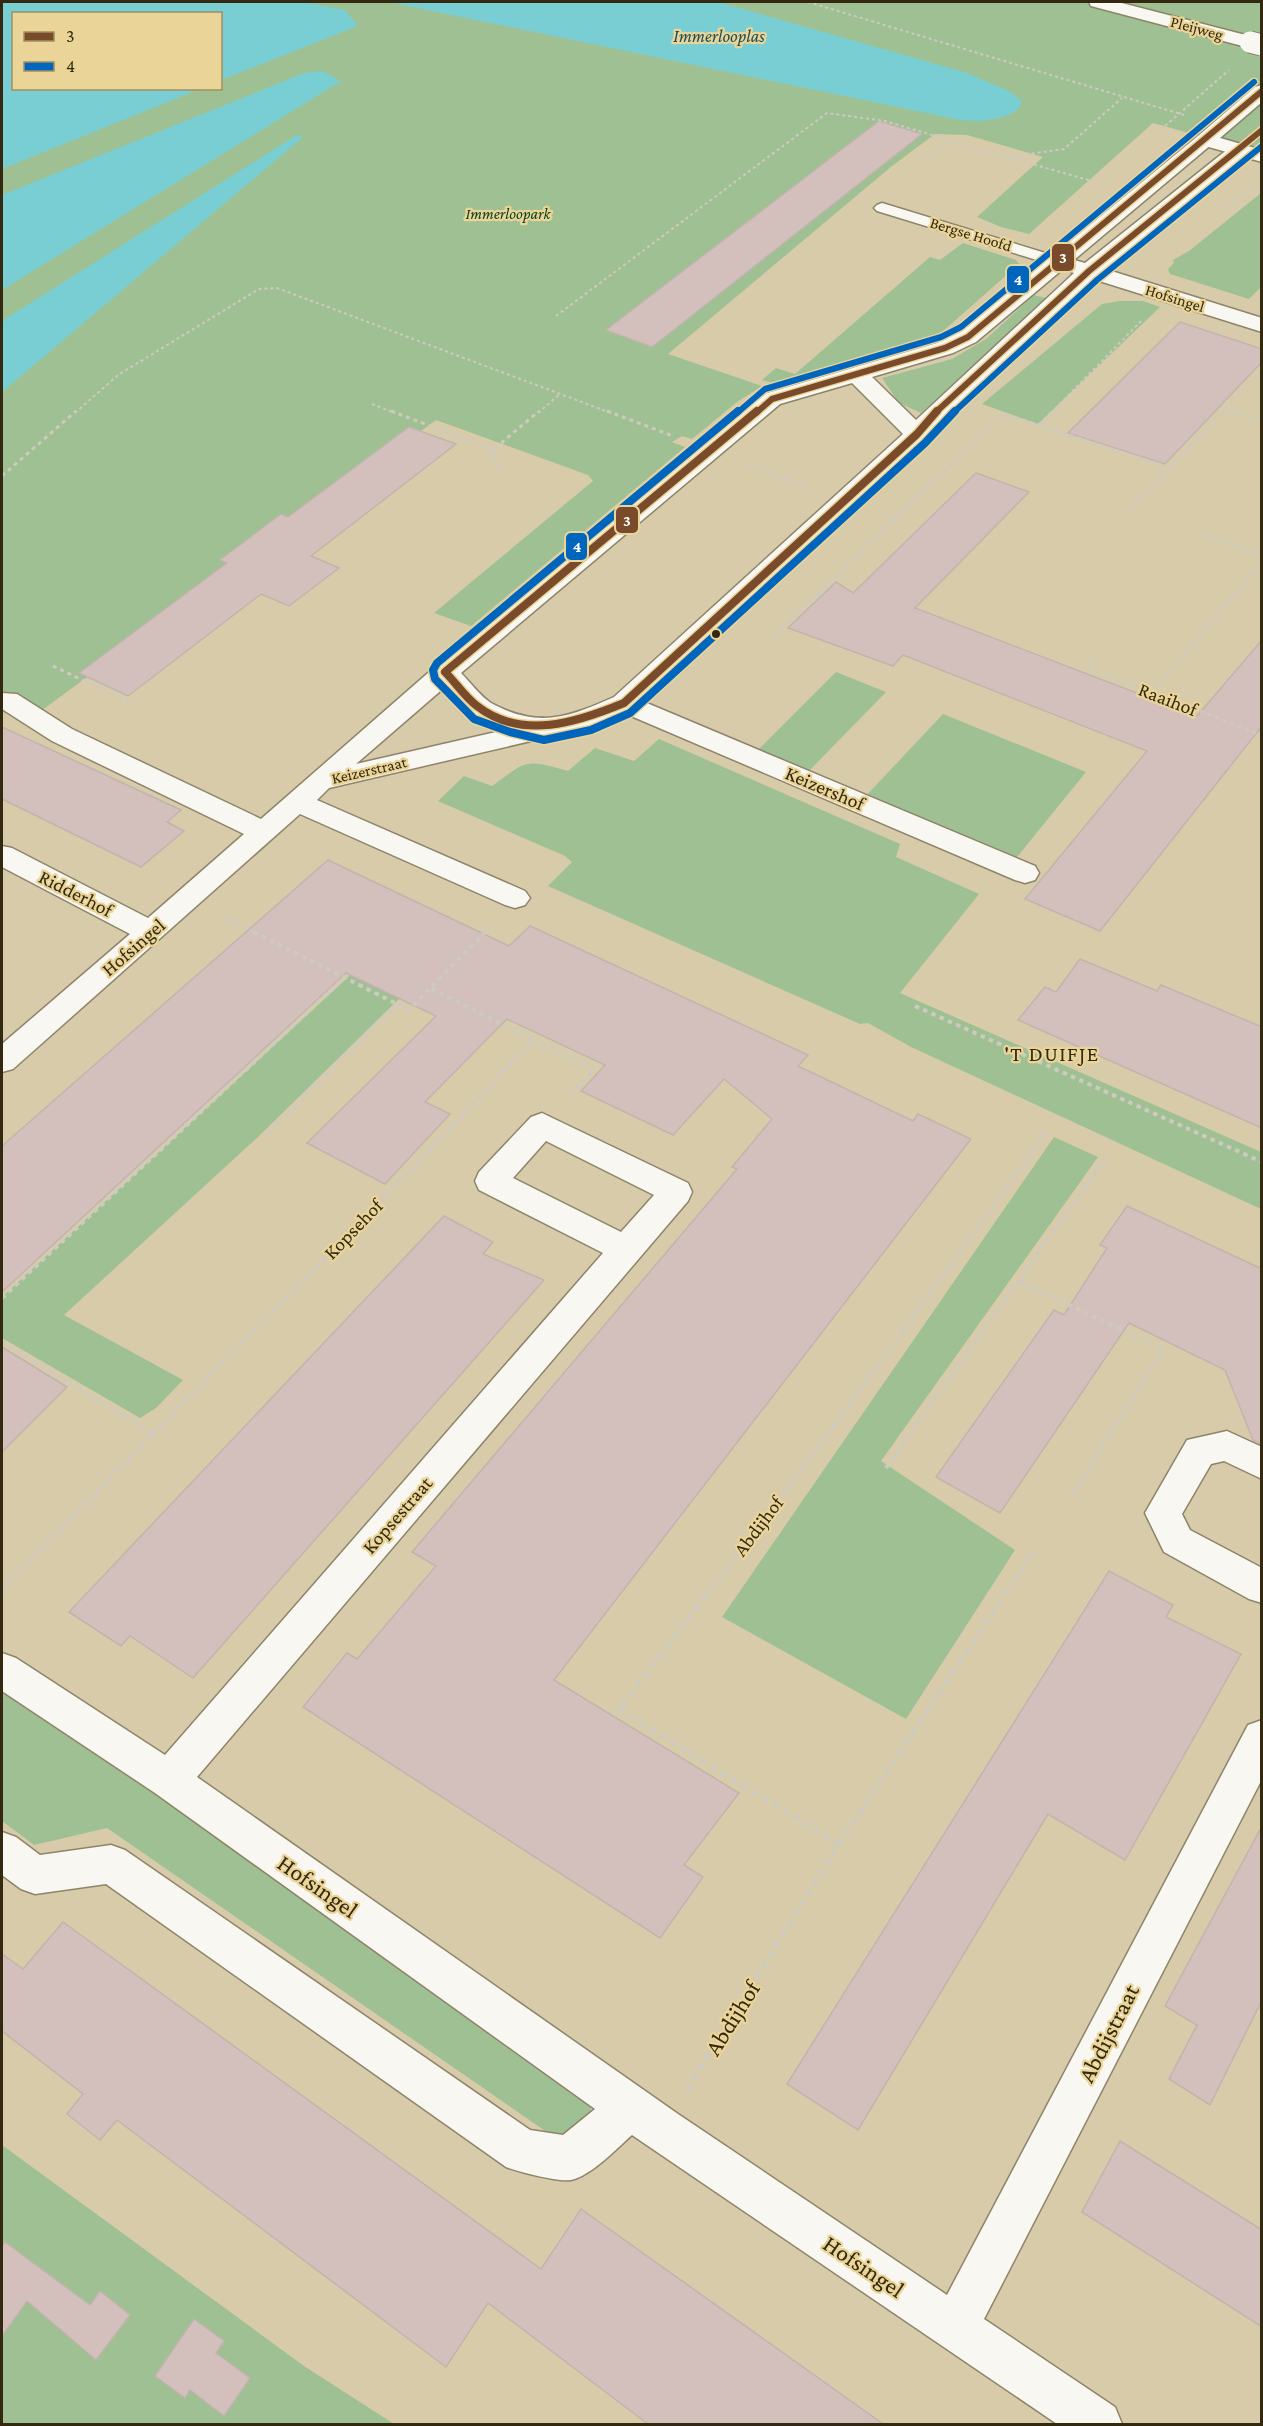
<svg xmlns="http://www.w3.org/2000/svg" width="1263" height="2426" viewBox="0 0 1263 2426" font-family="'Crimson Pro',serif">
  <rect width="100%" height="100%" fill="#d7cbaa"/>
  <g fill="#9fc093" fill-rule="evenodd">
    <path d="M2 2H1261V153L1153 123 1029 234 1001 227 977 217 1043 157 967 135 935 134 892 166 668 354 762 386 737 402 692 439 682 436 672 442 685 447 471 626 434 613 593 481 588 475 436 420 41 711 18 706 2 709ZM14 14H220V88H14Z"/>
    <polygon points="1261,193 1261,287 1249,299 1170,274 1168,269 1174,263 1173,260 1189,251"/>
    <polygon points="963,243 1016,260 1019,264 933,340 816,371 777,384 762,380 776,368 795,374 930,257 940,260"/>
    <polygon points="1034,295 1049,299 921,413 899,403 882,378 952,359 986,339"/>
    <polygon points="1120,301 1143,301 1160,307 1038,424 982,404 1102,304"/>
    <polygon points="836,672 886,692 806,774 755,753"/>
    <polygon points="943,714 1086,772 1013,862 864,798"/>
    <path d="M659 739 900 844 896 857 979 894 900 993 1261 1152V1209L911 1047 868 1023 860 1024 548 886 572 862 565 856 438 801 464 776 492 786C528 760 524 759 568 771L595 748 634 761Z"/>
    <polygon points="358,968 404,994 258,1137 64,1315 183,1380 156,1408 140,1418 2,1338 2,1297"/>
    <polygon points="1054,1137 1098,1157 881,1461 1015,1550 906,1719 722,1617"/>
    <polygon points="2,1692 598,2088 586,2122 554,2137 107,1828 34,1845 2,1821"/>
    <polygon points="2,2145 304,2366 394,2424 2,2424"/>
  </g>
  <g fill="#79ced3">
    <polygon points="2,2 303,2 345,10 358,26 221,80 220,14 14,14 14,88 200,89 2,169"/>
    <path d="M389 2H718L964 72 1007 90 1022 101 1018 110C998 121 982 122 960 120Z"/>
    <polygon points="322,71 341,81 2,290 2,195 304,73"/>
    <polygon points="297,135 303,137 2,392 2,321"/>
  </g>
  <g fill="#d3c0bd" stroke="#c2b4ad" stroke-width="1.5">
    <polygon points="879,121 922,134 652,347 606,330"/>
    <polygon points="1180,322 1262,349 1262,362 1165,464 1068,433"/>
    <polygon points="409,427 456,444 311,556 339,568 289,606 261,594 128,696 79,673 227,563 220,560 281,514 288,517"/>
    <polygon points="976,473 1029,492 915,608 1197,716 1262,640 1262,726 1100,931 1025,899 1147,751 903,655 893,666 788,628 836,582 853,593"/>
    <polygon points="2,727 181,810 167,822 184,831 141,867 2,799"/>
    <polygon points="328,860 509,946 530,926 808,1055 798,1066 913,1121 918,1114 971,1139 554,1680 739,1793 684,1865 703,1877 660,1938 303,1707 347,1653 357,1659 436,1566 412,1552 737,1169 732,1167 772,1119 724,1079 673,1135 581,1091 605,1065 507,1019 425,1102 450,1114 385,1184 307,1143 436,1016 346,973 2,1292 2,1146"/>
    <polygon points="1080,959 1157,991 1161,985 1262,1027 1262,1128 1018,1020 1045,987 1056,992"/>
    <polygon points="1127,1206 1262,1269 1262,1444 1253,1440 1225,1370 1129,1323 1000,1513 936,1477 1054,1310 1064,1315 1107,1248 1100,1245"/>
    <polygon points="444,1216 493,1242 483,1254 544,1280 193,1678 130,1636 121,1646 69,1612"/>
    <polygon points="2,1347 67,1387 2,1452"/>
    <polygon points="1109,1571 1173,1605 1166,1617 1241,1654 1125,1860 1048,1814 858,2130 787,2084"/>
    <polygon points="1262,1826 1262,2000 1210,2105 1169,2079 1197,2025 1165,2006"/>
    <polygon points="63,1922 541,2269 581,2209 883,2424 648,2424 488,2303 446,2367 117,2120 100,2140 67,2114 83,2094 2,2031 2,1954 23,1969"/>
    <polygon points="1120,2141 1262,2230 1262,2327 1082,2212"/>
    <polygon points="5,2242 90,2305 100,2291 130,2315 96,2360 27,2301 2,2336 2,2246"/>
    <polygon points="194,2319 224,2341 216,2353 250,2378 224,2416 190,2390 185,2398 155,2376"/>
  </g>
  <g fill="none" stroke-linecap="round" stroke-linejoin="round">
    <g stroke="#8d846a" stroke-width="3">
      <polygon id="lane" points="882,203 1065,259 1067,262 1065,265 1053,265 877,211 874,208 877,205"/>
    </g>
    <g stroke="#8d846a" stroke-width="3">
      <g id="street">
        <path d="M1205 134 1212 136 1215 140 1212 144 1074 260 1085 263 1233 145H1247L1250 149 1247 153 1105 269 1262 318V332L1093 279 942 419 925 439 642 701 1035 866 1039 873 1035 880 1025 883 1015 880 624 713 587 728 329 788 317 800 525 891 530 898 525 905 515 908 505 905 300 814 13 1069 2 1072V1044L130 934 2 867V846L12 848 148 918 244 834 52 741 2 709V693L17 694 72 729 261 819 436 666 764 394 937 343 960 332 1198 136ZM1063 269 1074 273 916 420 872 377 953 353 976 342ZM852 383 903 434 614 697C569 717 539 729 491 703 480 696 470 682 461 673L780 404ZM445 687 470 714 509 729 356 764Z"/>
        <path d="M542 1113 688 1183 692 1192 688 1201 197 1777 678 2114 947 2295 1248 1725 1262 1720V1779L984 2319 1115 2407 1122 2424H1057L632 2135C617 2148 591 2176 571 2180 557 2182 520 2172 506 2167L106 1884 35 1894 21 1889 2 1875V1832L16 1837 40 1855 111 1845 125 1850 530 2130 563 2135 595 2109 155 1793 2 1691V1653L16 1658 165 1755 603 1253 479 1190 475 1181 479 1172 531 1117ZM546 1141 654 1195 621 1232 513 1178Z"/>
        <polygon points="1227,1431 1262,1447 1262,1479 1224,1461 1211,1464 1182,1514 1190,1530 1262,1568 1262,1603 1249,1599 1164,1552 1145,1513 1187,1440"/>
      </g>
    </g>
    <g stroke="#8d846a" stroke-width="3">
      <polygon id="secondary" points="1262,85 1262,102 1220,138 1262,150 1262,162 1198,144 1195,140 1198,136 1255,87"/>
    </g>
    <g stroke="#8d846a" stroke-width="3">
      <polygon id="highway" points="1089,2 1118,2 1257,38 1260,42 1257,46 1250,48 1091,6"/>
    </g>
    <g stroke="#cecac0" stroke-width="2" stroke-dasharray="3 3" stroke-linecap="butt">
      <polyline points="808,2 1184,115"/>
      <polyline points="1165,126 1229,70"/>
      <polyline points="1011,158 1099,183"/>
      <polyline points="935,165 926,157 949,140 1008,157 1064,149 1122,98"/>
      <polyline points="1225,208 1256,186"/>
      <polyline points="556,316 827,113 885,121 949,140"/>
      <polyline points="372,404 395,413"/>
      <polyline points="1225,409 1236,413"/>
      <polyline points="75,413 118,375 259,289 277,288 611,413"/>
      <polyline points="538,413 560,394"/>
      <polyline points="1051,413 1141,321"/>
      <polyline points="1222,413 1262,371"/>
    </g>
    <g stroke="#cecac0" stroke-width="3" stroke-dasharray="4 4" stroke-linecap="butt">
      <polyline points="391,411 493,450 539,411"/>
      <polyline points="607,411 673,436"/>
      <polyline points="1232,411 1262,421"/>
      <polyline points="1039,425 1169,468"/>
      <polyline points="493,450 498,471"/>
      <polyline points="747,464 808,487"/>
      <polyline points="2,476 76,411"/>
      <polyline points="1129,510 1224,411"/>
      <polyline points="883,513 896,518"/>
      <polyline points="1199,533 1262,555"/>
      <polyline points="776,634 1003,414 1039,425 1053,411"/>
      <polyline points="1095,657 1086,667 1262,735"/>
      <polyline points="53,666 135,705"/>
      <polyline points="1152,693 1262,562"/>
      <polyline points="222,916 257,934"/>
      <polyline points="483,934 491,926"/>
    </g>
    <g stroke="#cecac0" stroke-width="4" stroke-dasharray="4.5 4.5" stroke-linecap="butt">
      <polyline points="254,932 409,1010 430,988"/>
      <polyline points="915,1006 1262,1162"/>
      <polyline points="533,1040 594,1069 569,1096"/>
      <polyline points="268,1133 397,1004"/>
      <polyline points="1019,1281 1163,1350 1071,1496"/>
      <polyline points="2,1298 344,978"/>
      <polyline points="2,1342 153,1434"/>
      <polyline points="886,1468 1106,1158"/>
      <polyline points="2,1589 429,1151 533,1040 430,988 485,932"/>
      <polyline points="708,1593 827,1435 1047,1132"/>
      <polyline points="1006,1593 1034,1551"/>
    </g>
    <g stroke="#cecac0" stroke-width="4.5" stroke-dasharray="6 6" stroke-linecap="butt">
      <polyline points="839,1844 1007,1591"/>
      <polyline points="687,2089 839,1844 619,1710 709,1591"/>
    </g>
    <use href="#lane" fill="#f9f7f2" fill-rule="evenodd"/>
    <use href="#street" fill="#f9f7f2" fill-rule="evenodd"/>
    <use href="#secondary" fill="#f9f7f2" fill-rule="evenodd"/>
    <use href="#highway" fill="#f9f7f2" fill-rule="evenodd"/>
    <g stroke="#8d846a" stroke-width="23" stroke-linecap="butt">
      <polyline id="highway-bridge" points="1250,42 1262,45"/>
    </g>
    <use href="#highway-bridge" stroke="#f9f7f2" stroke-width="21"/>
    <g stroke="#ead497" stroke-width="9">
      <g id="bus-1-far1">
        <polyline points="756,413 772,399 945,348 968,337 1262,91"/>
        <polyline points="935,413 1089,271 1262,130"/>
      </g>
    </g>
    <g stroke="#ead497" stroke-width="11">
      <path id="bus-1" d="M757 411 445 672C456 683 465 697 477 706 522 741 578 722 624 703L917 434 937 411"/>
    </g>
    <g stroke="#ead497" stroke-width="9">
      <g id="bus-2-far1">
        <polyline points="737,413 765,389 941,337 961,327 1254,82"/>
        <polyline points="953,413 1097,280 1262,146"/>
      </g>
    </g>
    <g stroke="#ead497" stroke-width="11">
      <polyline id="bus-2" points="738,411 437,663 433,670 435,679 474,719 510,732 544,740 591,730 630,713 925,443 955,411"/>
    </g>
    <use href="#bus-1-far1" stroke="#7a4b2a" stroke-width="6"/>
    <use href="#bus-1" stroke="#7a4b2a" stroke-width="8"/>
    <use href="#bus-2-far1" stroke="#0065bd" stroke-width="6"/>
    <use href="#bus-2" stroke="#0065bd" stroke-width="8"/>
  </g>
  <circle fill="#322910" stroke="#ead497" stroke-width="2" cx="716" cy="634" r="5"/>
  <g text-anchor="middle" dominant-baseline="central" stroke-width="4.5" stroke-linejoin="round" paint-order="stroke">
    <g font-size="16" fill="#322910" stroke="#ead497">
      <text transform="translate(1197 28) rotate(15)">Pleijweg</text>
      <text transform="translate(971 234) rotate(17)">Bergse Hoofd</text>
      <text transform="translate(1175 298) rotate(17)">Hofsingel</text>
      <text transform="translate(369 770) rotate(-13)">Keizerstraat</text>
    </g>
    <g font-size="16" font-style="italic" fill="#07421d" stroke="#ead497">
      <text x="508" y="213">Immerloopark</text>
    </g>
    <g font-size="18" font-style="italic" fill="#184e57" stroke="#ead497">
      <text x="719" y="36">Immerlooplas</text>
    </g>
    <g font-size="20" fill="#322910" stroke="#ead497">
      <text transform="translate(1168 699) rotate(21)">Raaihof</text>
      <text transform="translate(825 788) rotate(23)">Keizershof</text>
      <text transform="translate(76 893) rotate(27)">Ridderhof</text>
      <text transform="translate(133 947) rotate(-41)">Hofsingel</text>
      <text transform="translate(353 1229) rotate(-46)">Kopsehof</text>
      <text transform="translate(397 1515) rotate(-49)">Kopsestraat</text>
      <text transform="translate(758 1526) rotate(-53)">Abdijhof</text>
    </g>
    <g font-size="21" letter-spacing="1.5" fill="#322910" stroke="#ead497">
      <text x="1052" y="1054">'T DUIFJE</text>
    </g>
    <g font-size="24" fill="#322910" stroke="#ead497">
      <text transform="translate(318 1886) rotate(35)">Hofsingel</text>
      <text transform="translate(732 2018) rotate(-58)">Abdijhof</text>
      <text transform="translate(1108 2033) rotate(-63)">Abdijstraat</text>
      <text transform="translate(864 2266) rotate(34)">Hofsingel</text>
    </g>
  </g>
  <g stroke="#ead497" stroke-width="2">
    <rect x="1051" y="243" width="24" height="29" rx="6" fill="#7a4b2a"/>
    <rect x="1006" y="265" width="24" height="29" rx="6" fill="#0065bd"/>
    <rect x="615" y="506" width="24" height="28" rx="6" fill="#7a4b2a"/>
    <rect x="565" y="532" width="23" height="29" rx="6" fill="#0065bd"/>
  </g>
  <g font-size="16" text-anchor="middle" font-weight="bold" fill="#fff">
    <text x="1063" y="263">3</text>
    <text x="1018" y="285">4</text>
    <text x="627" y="526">3</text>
    <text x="577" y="552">4</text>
  </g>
  <rect width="1263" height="2426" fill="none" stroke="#322910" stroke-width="6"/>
  <rect x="12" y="12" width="210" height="78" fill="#ead497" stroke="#a09061" stroke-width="1.5"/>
  <rect x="24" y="32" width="30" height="9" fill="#7a4b2a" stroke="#a09061" stroke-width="1.5"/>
  <text x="66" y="42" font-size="18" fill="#322910">3</text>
  <rect x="24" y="62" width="30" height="9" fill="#0065bd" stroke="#a09061" stroke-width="1.5"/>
  <text x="66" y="72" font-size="18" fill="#322910">4</text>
</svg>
